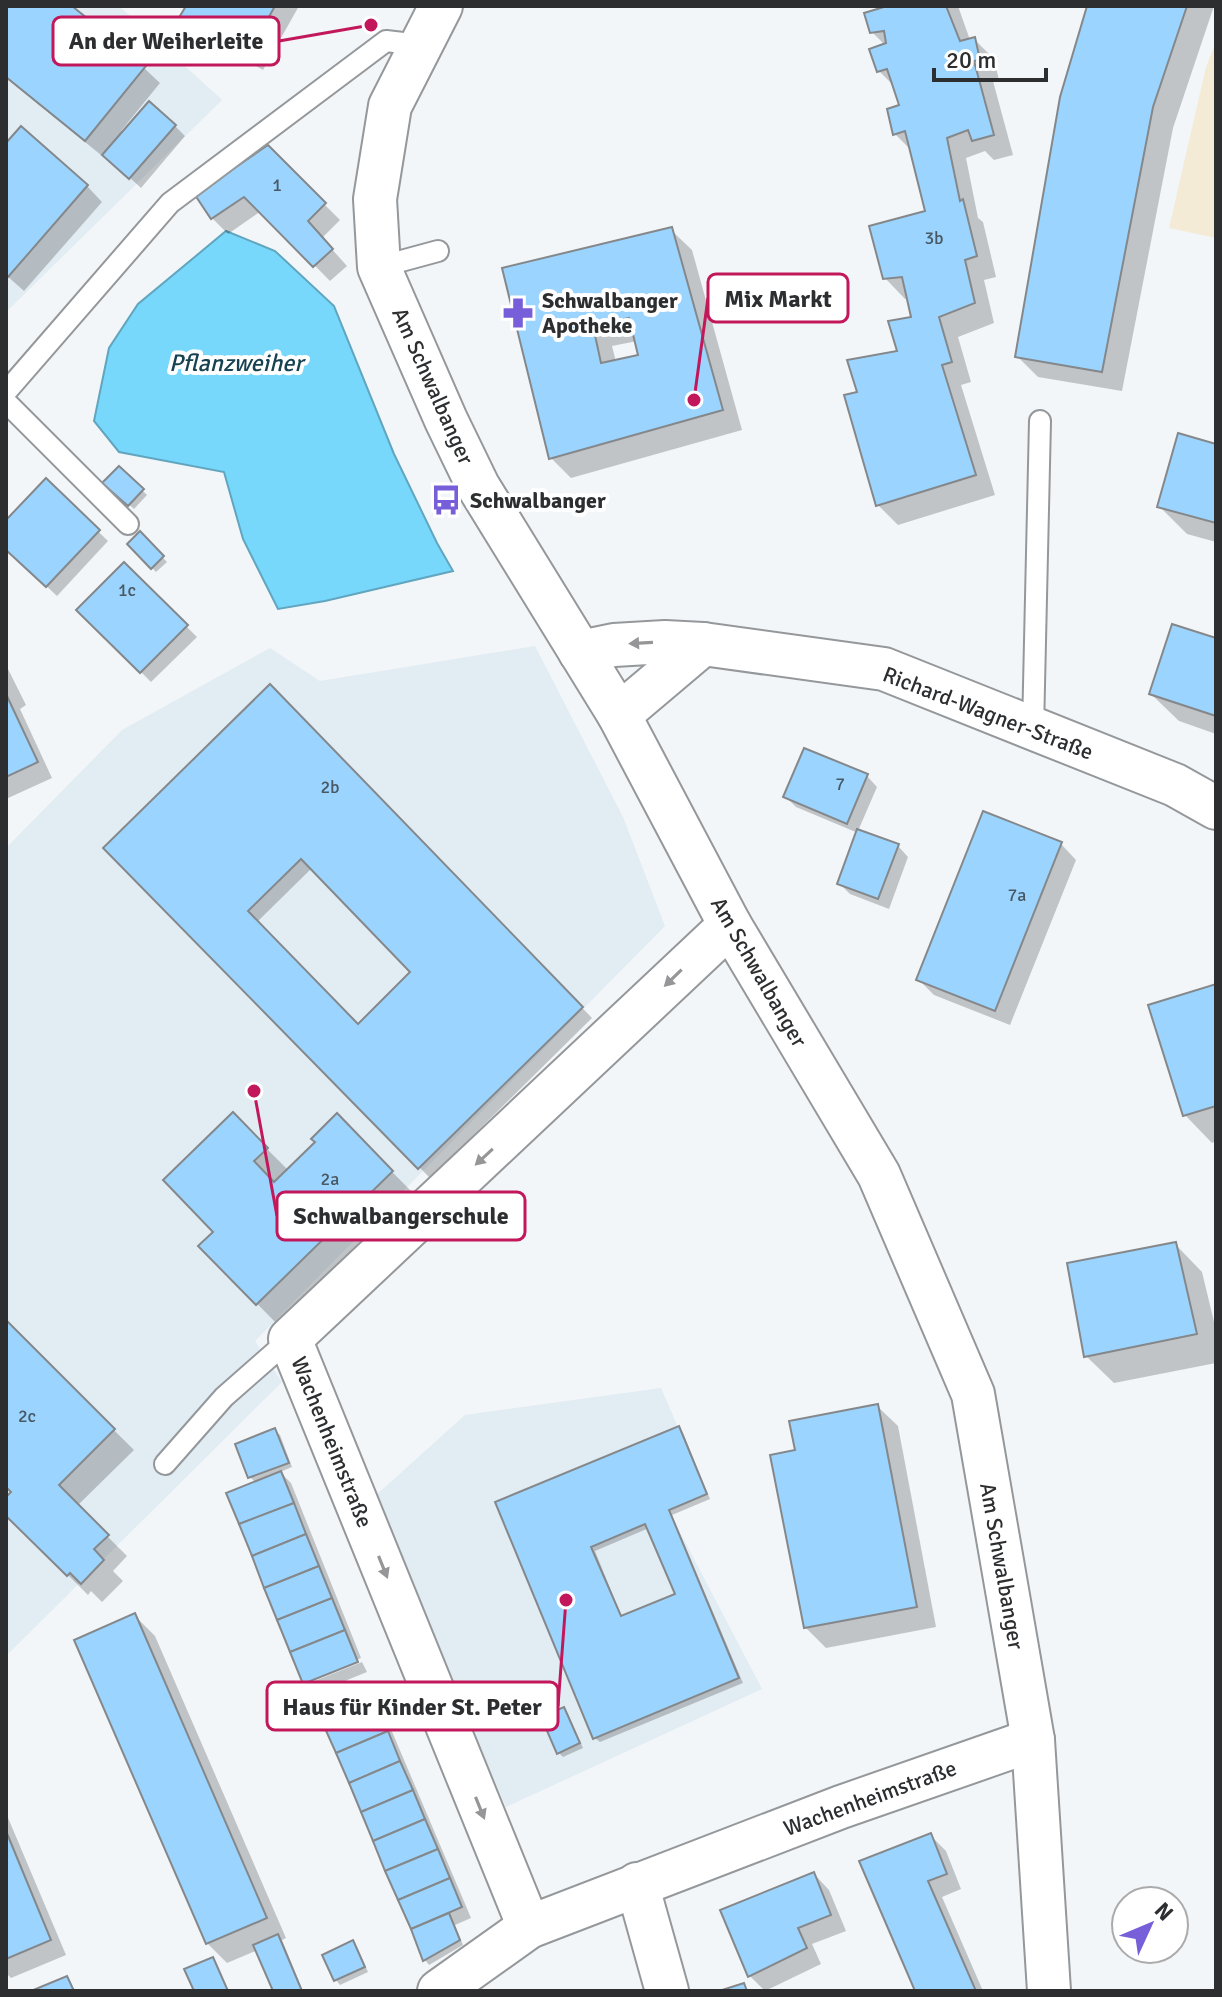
<svg xmlns="http://www.w3.org/2000/svg" width="1222" height="1997" viewBox="0 0 1222 1997" font-family="Signika,sans-serif">
  <rect width="100%" height="100%" fill="#f2f6f9"/>
  <polygon fill="#f3ebd6" points="1216,42 1216,238 1169,228 1206,67"/>
  <g fill="#e1ecf3">
    <polygon points="6,6 119,6 222,100 6,312"/>
    <polygon points="535,646 623,817 665,926 255,1341 282,1382 6,1656 6,848 122,730 270,648 320,681"/>
    <polygon points="661,1388 707,1494 669,1511 762,1689 506,1807 373,1498 465,1415"/>
  </g>
  <polygon fill="#77d8fb" stroke="#61a5be" stroke-width="2" points="226,231 275,251 334,306 394,454 437,543 453,571 325,601 278,609 243,539 224,472 119,452 94,421 109,348 138,304"/>
  <g fill="#0003" fill-rule="evenodd">
    <polygon points="6,6 69,6 144,68 160,83 121,131 124,133 175,126 185,136 141,188 103,153 101,155 6,78"/>
    <polygon points="189,6 299,6 263,70 198,32 183,16"/>
    <polygon points="886,6 958,6 970,40 974,39 994,59 999,80 993,81 1013,155 994,160 985,151 966,158 978,218 983,222 996,277 984,280 994,323 958,337 971,382 961,385 995,495 898,525 878,505 859,394 900,352 914,318 909,298 905,299 885,278 927,212 912,151 895,134 901,107 895,87 879,71 886,46 872,32 887,9"/>
    <polygon points="1089,6 1214,6 1173,128 1122,391 1038,377 1017,356"/>
    <polygon points="6,146 87,186 102,202 24,291 6,275"/>
    <polygon points="268,148 340,220 322,238 347,266 330,281 261,211 228,234 212,218 197,196"/>
    <path d="M671 230 692 250 742 430 571 478 551 458 504 270ZM637 341 640 357 616 362 612 346Z"/>
    <polygon points="1216,446 1216,542 1187,534 1159,506"/>
    <polygon points="119,468 147,495 134,509 105,483"/>
    <polygon points="46,481 108,541 57,596 6,548 6,523"/>
    <polygon points="140,534 167,562 156,572 129,544"/>
    <polygon points="124,565 197,637 151,682 79,610"/>
    <polygon points="1216,640 1216,734 1179,721 1151,694"/>
    <polygon points="6,665 26,705 20,709 52,778 6,799"/>
    <path d="M270 686 592 1018 430 1178 105 848ZM312 868 413 972 358 1026 256 923Z"/>
    <polygon points="867,776 877,787 858,831 898,846 908,857 889,909 850,894 839,883 858,833 796,807 786,797"/>
    <polygon points="1061,844 1076,860 1010,1025 934,995 918,979"/>
    <polygon points="1216,986 1216,1141 1212,1143 1185,1115"/>
    <polygon points="233,1115 289,1171 318,1143 337,1116 412,1192 277,1324 201,1246 216,1232"/>
    <polygon points="1175,1244 1202,1272 1216,1330 1216,1363 1114,1383 1086,1356"/>
    <polygon points="6,1323 134,1450 77,1506 127,1556 113,1571 123,1581 102,1602 91,1591 88,1595 6,1513 6,1500 14,1492 6,1484"/>
    <polygon points="877,1406 898,1426 936,1627 826,1648 805,1627 797,1452"/>
    <path d="M678 1429 683 1433 710 1499 672 1515 743 1683 600 1742 595 1738 498 1503ZM649 1528 677 1595 622 1618 595 1551Z"/>
    <polygon points="275,1431 280,1435 292,1467 280,1472 291,1483 361,1658 307,1680 307,1684 362,1662 367,1672 315,1693 305,1682 256,1483 250,1477"/>
    <polygon points="135,1616 155,1636 286,1938 282,1940 303,1991 275,1991 258,1950 227,1963 207,1943"/>
    <polygon points="375,1705 385,1715 471,1918 455,1925 463,1945 429,1965 425,1960 412,1928"/>
    <polygon points="563,1710 568,1714 583,1748 563,1757 559,1753"/>
    <polygon points="6,1813 66,1955 11,1978 6,1973"/>
    <polygon points="930,1835 946,1851 961,1889 942,1897 983,1991 918,1991"/>
    <polygon points="814,1874 829,1890 846,1931 812,1944 821,1964 765,1991 750,1976"/>
    <polygon points="352,1943 357,1947 368,1972 340,1985 336,1980 324,1956"/>
  </g>
  <g fill="#9bd5ff" stroke="#85888b" stroke-width="2" fill-rule="evenodd">
    <polygon points="6,6 72,6 146,66 85,141 6,77"/>
    <polygon points="186,6 275,6 247,56 180,16"/>
    <polygon points="884,6 946,6 960,41 975,37 980,60 974,61 994,135 972,141 968,130 947,138 960,201 963,199 977,256 965,260 975,303 939,317 952,362 942,365 976,475 876,506 844,395 857,392 847,360 897,351 888,321 911,317 902,277 883,279 869,226 925,211 905,131 893,135 887,109 899,105 887,69 877,72 869,49 886,43 884,31 870,33 864,13 884,7"/>
    <polygon points="1087,6 1187,6 1153,107 1102,372 1015,357 1060,97"/>
    <polygon points="149,101 176,125 129,179 102,155"/>
    <polygon points="21,126 88,185 8,277 6,276 6,143"/>
    <polygon points="268,145 326,203 308,221 333,249 313,267 244,197 211,219 195,195"/>
    <path d="M672 227 723 410 549 459 502 268ZM629 318 638 355 601 363 593 326Z"/>
    <polygon points="1178,433 1216,444 1216,523 1157,507"/>
    <polygon points="119,466 144,489 128,506 102,483"/>
    <polygon points="46,478 100,530 46,587 6,550 6,520"/>
    <polygon points="140,531 164,556 151,569 127,544"/>
    <polygon points="124,562 188,625 140,673 76,610"/>
    <polygon points="1172,624 1216,638 1216,716 1149,694"/>
    <path d="M270 684 583 1007 418 1169 103 848ZM301 859 410 972 358 1024 248 911Z"/>
    <polygon points="6,694 38,762 6,777"/>
    <polygon points="804,748 868,774 847,824 783,797"/>
    <polygon points="983,811 1062,842 995,1011 916,980"/>
    <polygon points="857,829 899,844 878,899 837,884"/>
    <polygon points="1216,984 1216,1106 1183,1116 1148,1005"/>
    <polygon points="233,1112 268,1148 254,1161 274,1182 315,1142 311,1139 337,1113 393,1171 256,1305 198,1246 213,1232 163,1180"/>
    <polygon points="1176,1242 1197,1334 1084,1357 1067,1263"/>
    <polygon points="6,1320 115,1429 59,1485 109,1535 94,1549 104,1560 81,1584 70,1573 67,1576 6,1516 6,1497 11,1492 6,1487"/>
    <polygon points="878,1404 917,1607 804,1628 770,1455 795,1450 789,1421"/>
    <path d="M679 1426 707 1494 669 1510 739 1678 593 1739 495 1502ZM645 1524 675 1594 621 1616 591 1547Z"/>
    <polygon points="275,1428 289,1463 248,1478 235,1444"/>
    <polygon points="281,1471 294,1503 239,1524 226,1493"/>
    <polygon points="294,1503 306,1534 252,1556 239,1524"/>
    <polygon points="306,1534 319,1566 264,1588 252,1556"/>
    <polygon points="319,1566 332,1598 277,1620 264,1588"/>
    <polygon points="332,1598 345,1630 290,1652 277,1620"/>
    <polygon points="135,1613 267,1918 206,1944 74,1640"/>
    <polygon points="345,1630 358,1662 303,1684 290,1652"/>
    <polygon points="375,1702 388,1731 336,1753 323,1724"/>
    <polygon points="564,1707 580,1743 557,1754 541,1717"/>
    <polygon points="388,1731 400,1761 349,1783 336,1753"/>
    <polygon points="400,1761 413,1790 361,1812 349,1783"/>
    <polygon points="413,1790 425,1819 373,1841 361,1812"/>
    <polygon points="425,1819 438,1849 385,1871 373,1841"/>
    <polygon points="6,1831 51,1940 6,1959"/>
    <polygon points="931,1833 947,1874 928,1881 976,1991 915,1991 859,1861"/>
    <polygon points="438,1849 450,1878 398,1900 385,1871"/>
    <polygon points="814,1872 831,1915 798,1928 807,1948 748,1977 720,1910"/>
    <polygon points="450,1878 462,1907 411,1929 398,1900"/>
    <polygon points="449,1913 460,1940 423,1961 411,1929"/>
    <polygon points="278,1934 302,1991 273,1991 253,1945"/>
    <polygon points="353,1940 365,1967 334,1981 322,1955"/>
    <polygon points="213,1957 228,1991 194,1991 184,1969"/>
    <polygon points="67,1976 74,1991 31,1991"/>
    <polygon points="744,1983 747,1991 719,1991"/>
  </g>
  <g fill="none" stroke-linecap="round" stroke-linejoin="round">
    <g stroke="#95989b" stroke-width="24">
      <g id="lane">
        <polyline points="379,267 438,251"/>
        <polyline points="6,392 170,203 386,41 420,45"/>
        <polyline points="6,402 128,524"/>
        <polyline points="1033,730 1040,421"/>
        <polyline points="165,1464 224,1397 290,1339"/>
      </g>
    </g>
    <g stroke="#95989b" stroke-width="46">
      <g id="street">
        <polyline points="441,6 390,106 375,199 379,267 446,420 478,486 619,715 730,925 879,1175 973,1394 1033,1740 1049,1991"/>
        <polyline points="580,652 614,645 665,642 703,644 884,669 1175,785 1216,808"/>
        <polyline points="619,715 703,644"/>
        <polyline points="637,1884 667,1991"/>
        <polyline points="529,1927 290,1339 730,925"/>
        <polyline points="439,1991 529,1927 841,1807 1033,1740"/>
      </g>
    </g>
    <use href="#lane" stroke="#fff" stroke-width="20"/>
    <use href="#street" stroke="#fff" stroke-width="42"/>
  </g>
  <defs><path id="oneway-solid" d="M-6-.8H1V-3.2L6.5 0L1 3.2V.8H-6Z" transform="scale(2)"/></defs>
  <g fill="#969698">
    <use href="#oneway-solid" transform="translate(641 643) rotate(177)"/>
    <use href="#oneway-solid" transform="translate(673 978) rotate(136)"/>
    <use href="#oneway-solid" transform="translate(484 1157) rotate(137)"/>
    <use href="#oneway-solid" transform="translate(383 1567) rotate(68)"/>
    <use href="#oneway-solid" transform="translate(480 1808) rotate(68)"/>
  </g>
  <defs>
    <g id="pharmacy-bare" transform="scale(2.4)"><path d="M-2-6h4v4h4v4h-4v4h-4v-4h-4v-4h4Z" fill="#775fd9" stroke="#fff" stroke-width="2.5" paint-order="stroke"/></g>
    <g id="bus-bare" transform="scale(2.4)"><path d="M-5-6H5V4H4V6H2V4H-2V6H-4V4H-5ZM-3.5-4V0h7V-4ZM-3.5 1.2v1.5H-2V1.2ZM2 1.2v1.5H3.5V1.2Z" fill="#775fd9" stroke="#fff" stroke-width="2.5" paint-order="stroke"/></g>
  </defs>
  <g fill-rule="evenodd">
    <use href="#pharmacy-bare" x="518" y="313"/>
    <use href="#bus-bare" x="446" y="500"/>
  </g>
  <g text-anchor="middle" dominant-baseline="central" stroke-width="8" stroke-linejoin="round" paint-order="stroke">
    <g font-size="18" fill="#485864">
      <text x="277" y="185">1</text>
      <text x="934" y="238">3b</text>
      <text x="127" y="590">1c</text>
      <text x="840" y="784">7</text>
      <text x="330" y="787">2b</text>
      <text x="1017" y="895">7a</text>
      <text x="330" y="1179">2a</text>
      <text x="27" y="1416">2c</text>
    </g>
    <g font-size="22" font-weight="bold" fill="#2d2e30" stroke="#fff" text-anchor="start">
      <text x="542" y="300">Schwalbanger<tspan x="542" dy="25">Apotheke</tspan></text>
      <text x="470" y="500">Schwalbanger</text>
    </g>
    <g font-size="22" fill="#2d2e30" stroke="#fff">
      <text transform="translate(433 386) rotate(66)">Am Schwalbanger</text>
      <text transform="translate(988 713) rotate(21)">Richard-Wagner-Straße</text>
      <text transform="translate(759 972) rotate(60)">Am Schwalbanger</text>
      <text transform="translate(332 1442) rotate(68)">Wachenheimstraße</text>
      <text transform="translate(1002 1566) rotate(80)">Am Schwalbanger</text>
      <text transform="translate(870 1798) rotate(-20)">Wachenheimstraße</text>
    </g>
    <g font-size="24" font-style="italic" fill="#174251" stroke="#fff">
      <text x="236" y="363">Pflanzweiher</text>
    </g>
  </g>
  <path fill="none" stroke="#c2185b" stroke-width="3" d="M371 25L279 41M694 400L708 298M254 1091L277 1216M566 1600L558 1706"/>
  <g fill="#c2185b" stroke="#fff" stroke-width="3">
    <circle cx="371" cy="25" r="8"/>
    <circle cx="694" cy="400" r="8"/>
    <circle cx="254" cy="1091" r="8"/>
    <circle cx="566" cy="1600" r="8"/>
  </g>
  <g fill="#fff" stroke="#c2185b" stroke-width="3">
    <rect x="53" y="17" width="226" height="48" rx="8"/>
    <rect x="708" y="274" width="140" height="48" rx="8"/>
    <rect x="277" y="1192" width="248" height="48" rx="8"/>
    <rect x="267" y="1682" width="291" height="48" rx="8"/>
  </g>
  <g font-size="24" text-anchor="middle" font-weight="bold" fill="#2d2e30">
    <text x="166" y="49">An der Weiherleite</text>
    <text x="778" y="307">Mix Markt</text>
    <text x="401" y="1224">Schwalbangerschule</text>
    <text x="412" y="1715">Haus für Kinder St. Peter</text>
  </g>
  <rect width="1222" height="1997" fill="none" stroke="#2d2e30" stroke-width="16"/>
  <g transform="translate(1150 1925) rotate(46)"><circle r="38" fill="#ffffff" stroke="#ababac" stroke-width="2"/>
  <path d="M0-6L14 30L0 20L-14 30Z" fill="#775fd9"/>
  <text y="-12" font-size="22" font-weight="bold" text-anchor="middle" fill="#2d2e30">N</text>
  </g>
  <path d="M934 68v12h112v-12" fill="none" stroke="#2d2e30" stroke-width="4"/>
  <text x="946" y="68" font-size="24" fill="#2d2e30" stroke="#ffffff" stroke-width="6" paint-order="stroke">20 m</text>
</svg>
